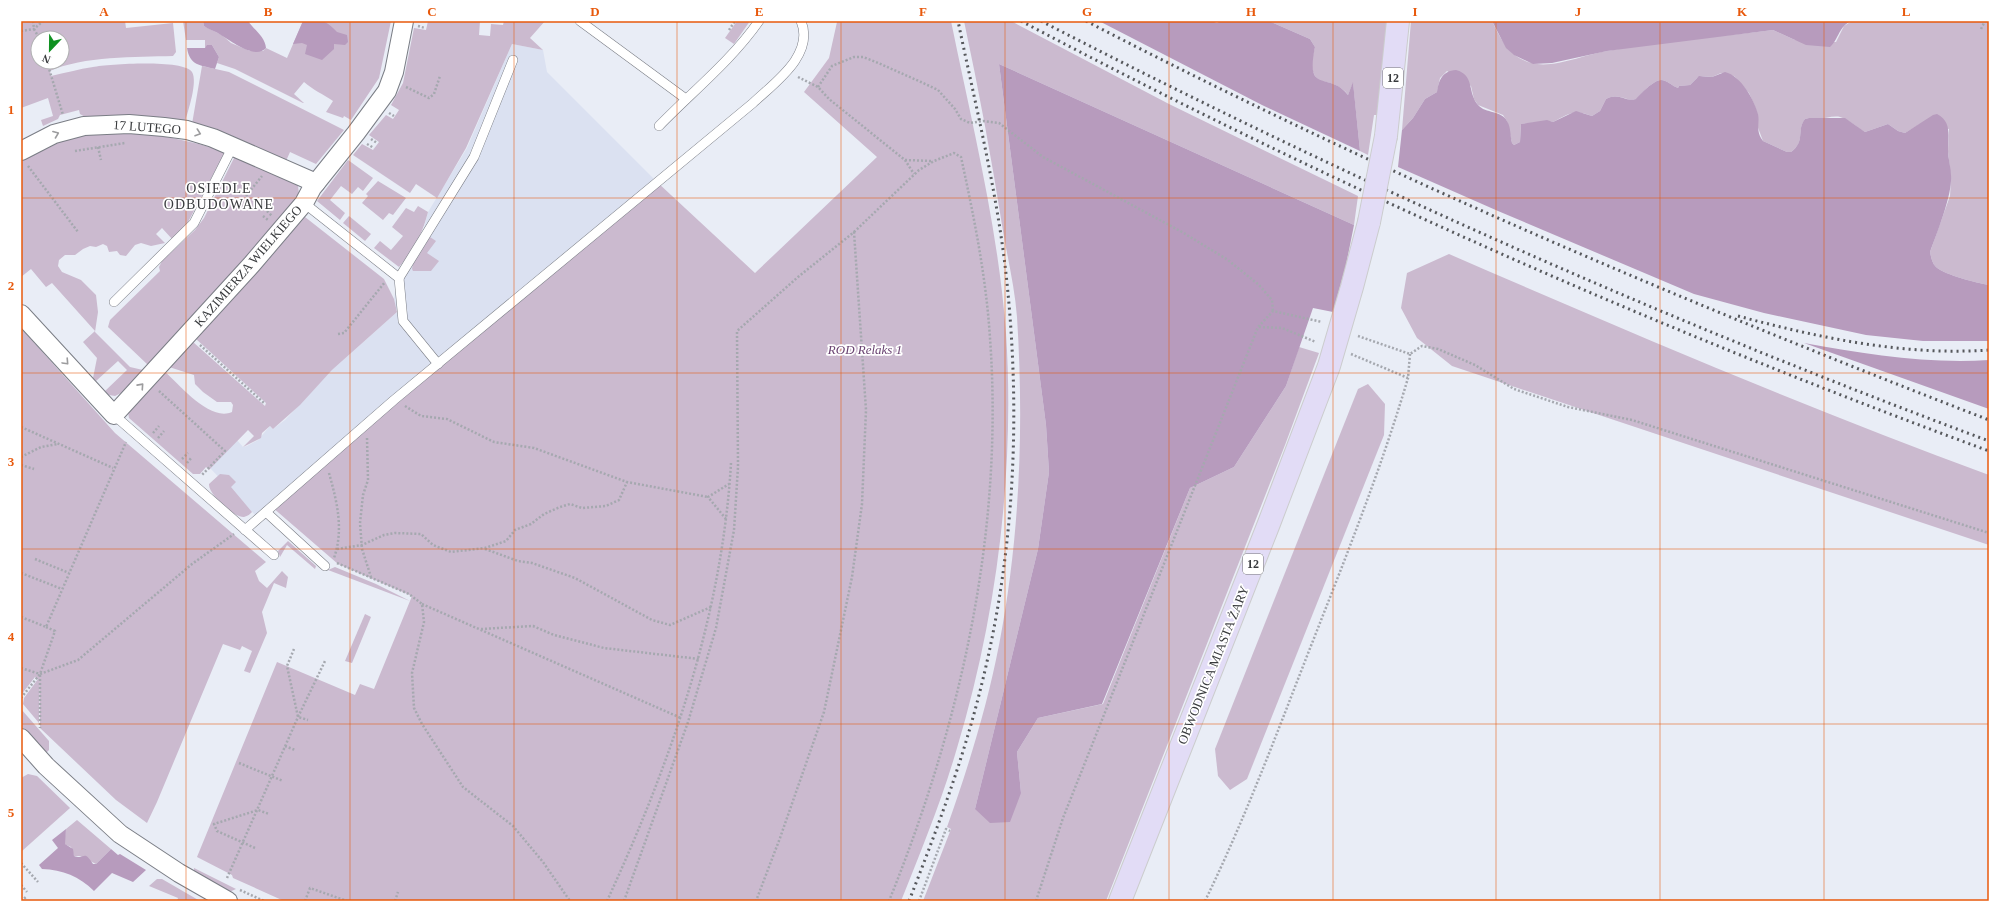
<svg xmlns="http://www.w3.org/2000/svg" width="2010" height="922" viewBox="0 0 2010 922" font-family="'Times New Roman',serif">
  <rect width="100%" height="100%" fill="#e9edf6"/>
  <polygon fill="#dbe1f1" points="512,44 543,50 547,72 657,182 259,519 210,468 237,440 243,447 247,446 258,440 270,426 273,429 285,420 332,370 397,312 394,299 401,267 423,232 428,212 467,148"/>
  <g fill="#cbbacf" fill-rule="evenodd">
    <path d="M21 21H125L126 28 173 23 176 52 173 56C136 57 83 56 50 71L51 76C65 73 79 69 93 67 109 64 184 59 192 72 198 82 188 111 185 122L87 118 80 114 79 110 60 115 58 119 43 126 41 120 53 116 48 98 21 108ZM38 38H62V62H38Z"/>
    <path d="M183 21H203L204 26 222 35 231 43 250 51H263L266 48 287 58 303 21H391L379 78 351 120 344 116 343 118 326 112 333 101C323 94 313 90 304 82L294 94 304 103H303L235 69 217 63 219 57 212 45 205 48V40H186Z"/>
    <polygon points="428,21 480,21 479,35 490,36 491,24 503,25 504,21 545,21 530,38 543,50 512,44 466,148 437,198 416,184 410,193 353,155 362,144 373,150 379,142 369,135 386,115 393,119 399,110 391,105 403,83 414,28 426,30"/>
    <polygon points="737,21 750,21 734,44 725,38"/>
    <path d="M830 21H951C972 124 998 227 1006 333 1015 470 997 616 957 748 942 800 921 851 901 901H284L233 878 232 875 197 857 277 662 355 695 360 684 374 689 410 601 328 570 335 567 376 584 410 601 412 596 338 564 272 507 657 182 755 273 877 157 804 92 829 58 837 22Z"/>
    <path d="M964 21H1011L1169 104 1358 196 1354 225 999 64 1046 425 1049 472 1038 549 975 809 1021 793 1017 752 1038 718 1103 704 1190 488 1234 467 1286 386 1299 347 1319 353 1285 445 1106 901H923L951 829 947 827C968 768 987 707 999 645 1020 537 1024 426 1017 317 1015 289 1008 260 1003 231 992 161 979 91 964 21Z"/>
    <path d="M1269 21H1390L1379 115H1374L1368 155 1360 151 1353 83 1348 95C1342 86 1330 82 1320 81 1308 72 1312 59 1315 47L1310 39Z"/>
    <path d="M1411 21H1492C1501 40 1510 58 1532 63 1553 69 1586 54 1607 51 1661 41 1718 37 1773 30L1795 40 1836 42 1844 26 1852 21H1989V285C1977 283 1945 275 1936 267 1932 263 1931 257 1930 252L1950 196 1951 180 1948 151 1949 129 1920 124 1905 133 1898 131 1888 124 1865 132C1856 127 1850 120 1840 117 1832 115 1819 121 1809 118L1805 119C1796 131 1806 141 1791 152H1787L1763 141 1757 125 1758 115 1754 104 1749 93 1734 76 1721 73 1712 77 1702 76 1697 78 1690 85 1679 86 1678 88C1672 86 1667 80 1661 80 1654 80 1640 94 1637 99 1626 102 1619 92 1606 99L1600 111 1592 116C1574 109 1570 113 1553 122L1549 121 1521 124 1520 142 1514 145 1512 143 1507 121 1503 115 1478 105 1474 99 1471 86 1447 71 1440 78 1437 92 1425 99 1413 118 1402 130Z"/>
    <polygon points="202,66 229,72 344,130 316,164 290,152 286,161 192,124"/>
    <path d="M120 132C158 134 189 140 225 152L188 222 173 240 162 228 156 234 165 243 151 246 141 243 135 245 126 256 120 255 117 251 109 252 107 246 103 244 96 247 90 246 83 249 75 255H65L59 260 58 266 62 272 81 280 96 295 98 312 95 332 130 367 143 370 123 392 115 396 109 395 105 391 127 370 118 361 96 381 93 378 97 358 83 342 95 331 52 283 46 287 31 269 21 277V161L58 142 82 134Z"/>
    <polygon points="235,156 294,182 298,186 299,194 232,276 148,365 108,327 110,320 160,271 159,267 162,261 195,230 204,218"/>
    <polygon points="348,160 373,178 363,191 358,187 352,194 341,186 330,200 345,213 340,220 317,201"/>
    <polygon points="378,181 406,198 393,215 389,213 383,220 362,203 368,196 366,194"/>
    <path d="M418 206 428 212C422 235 414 249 399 267L374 248 380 241 391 250 403 236 392 227 406 208 414 212Z"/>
    <polygon points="349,216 371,234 365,241 343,223"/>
    <path d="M305 217 384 279 394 299 397 312 332 370 300 405 273 429 270 426 262 433 261 438 243 447 254 436 248 430 209 470 206 467 200 474H193L129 418 128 412 165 372C180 385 210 422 232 412L233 405 231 402H217L203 392 195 384 194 375 169 367 193 342 265 406 266 403 196 339Z"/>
    <polygon points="430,237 436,241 427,253 439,261 431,271 413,271 412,269 413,264"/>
    <path d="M1449 254C1627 331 1806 408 1989 475V545L1452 366 1417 338 1401 308 1407 273Z"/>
    <polygon points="21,328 115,433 266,562 255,571 259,581 267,588 282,571 288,577 286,588 274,583 262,612 267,633 250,673 244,671 252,651 242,646 240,650 223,644 157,802 147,823 116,800 40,728 40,679 39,723 23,704 24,698 38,679 35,677 21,695"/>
    <polygon points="1368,384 1385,404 1384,435 1247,779 1230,790 1218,776 1215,749 1358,389"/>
    <path d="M220 474 229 475 236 482 231 487 252 512C250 514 248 516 244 517 234 518 208 494 209 484Z"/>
    <polygon points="288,541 316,566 315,569 287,545 280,557 278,551"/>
    <polygon points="365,614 371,617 352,663 345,661"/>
    <polygon points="21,709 49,741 49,750 45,754 21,728"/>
    <polygon points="28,774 37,776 70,808 22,851 21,778"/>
    <polygon points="77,820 111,849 96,864 80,856 74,856 71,847 64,844 66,829"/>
    <polygon points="194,868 236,889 227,893 194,871"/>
    <polygon points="157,879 162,879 200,901 177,901 178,898 149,886"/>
  </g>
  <g fill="#b79bbd">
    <path d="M203 21H248C253 29 265 36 266 48 255 60 231 41 221 35 216 31 209 30 204 26Z"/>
    <path d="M303 21C322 21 324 18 337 32L347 35 348 42 345 45 334 44V49L322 60 305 54 307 45 302 43 293 44Z"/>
    <path d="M1099 21H1211L1217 23 1221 21H1269L1310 39 1315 47C1305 96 1329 70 1348 95L1353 82 1360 151 1262 105Z"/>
    <path d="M1492 21H1852C1839 25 1839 39 1830 47L1806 45 1773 30 1607 51 1552 63 1533 64 1514 55 1506 48Z"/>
    <path d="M207 45H212L219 57 215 69C200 65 190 66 187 48H205Z"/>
    <polygon points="999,64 1354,225 1346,265 1333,312 1313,308 1286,386 1234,467 1190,488 1102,704 1038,718 1017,752 1021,793 1010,822 990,823 975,809 1038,549 1049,472 1046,425"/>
    <path d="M1456 70C1475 75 1467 92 1478 105 1486 114 1501 110 1507 121 1511 127 1510 136 1512 143L1514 145 1520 142 1521 124 1547 120 1553 122 1576 111 1592 116 1600 111 1606 99C1619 92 1625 102 1636 99 1640 94 1654 80 1661 80 1667 80 1672 86 1678 88L1679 86 1690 85 1699 76 1712 77 1725 72C1741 76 1754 99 1758 114 1760 124 1755 130 1763 141L1787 152H1791C1806 141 1796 130 1805 119L1809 118H1845L1865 132 1888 124 1898 131 1905 133 1933 115 1937 114C1952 122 1948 135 1948 150 1948 160 1952 170 1951 181 1950 200 1937 233 1930 252 1931 257 1932 263 1936 267 1945 275 1977 283 1989 285V341H1923L1866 335 1764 313 1694 294 1498 211 1398 167 1402 130 1413 118 1425 99 1437 92C1439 80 1442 71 1456 70Z"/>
    <path d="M1804 343C1865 354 1927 364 1989 360V409Z"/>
    <path d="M66 829 65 844 73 849 74 856C86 860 83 849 93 864H96L111 849 118 855 120 854 146 870 133 882 112 873 94 891C79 876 63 870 42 869L39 865 58 848 52 840Z"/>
  </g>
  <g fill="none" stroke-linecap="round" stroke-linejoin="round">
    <g stroke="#7a7d85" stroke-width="10">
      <g id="service">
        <polyline points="580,21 686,99"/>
        <path d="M659 126C693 91 731 61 759 21"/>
        <polyline points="304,203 399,278 403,321 438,364"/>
        <polyline points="399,278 474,157 513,60"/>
        <polyline points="114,302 194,223 233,146"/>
        <polyline points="114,415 274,555"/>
        <polyline points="266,512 325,566"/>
        <path d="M245 530 394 400 753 103C774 83 815 55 801 21"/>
      </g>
    </g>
    <g stroke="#7a7d85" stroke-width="20">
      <g id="minor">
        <polyline points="21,151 54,134 84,126 129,124 164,127 187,130 213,138 316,183"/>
        <polyline points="21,314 114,415 252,264 304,203 312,188 356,133 387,91 394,72 404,21"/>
        <polyline points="21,738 46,766 120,834 179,873 228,901"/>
      </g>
    </g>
    <g stroke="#cbcccd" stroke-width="24">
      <g id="primary">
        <polyline points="1386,136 1398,21"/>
        <polyline points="1120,901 1268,526 1329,366 1352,287 1369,222"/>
      </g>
    </g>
    <g stroke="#a5a8af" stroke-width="2.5" stroke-dasharray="2 2" stroke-linecap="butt">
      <polyline points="33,21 34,29 39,38"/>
      <polyline points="418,26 425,28"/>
      <polyline points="1981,29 1985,21"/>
      <polyline points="729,30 735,21"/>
      <polyline points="21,31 34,29 43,21"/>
      <polyline points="47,62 63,115"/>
      <polyline points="798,77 818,87 829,99 905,160 914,174"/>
      <polyline points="406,87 429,98 434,94 440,76"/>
      <polyline points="818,87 832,66 854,57 863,57 876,62 921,82 938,90 955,109 961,119 970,123 983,121 999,123 1043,157 1182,232 1228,260 1259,285 1272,300 1273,311"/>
      <polyline points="389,113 394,116"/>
      <polyline points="371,139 377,143"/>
      <polyline points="367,144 374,148"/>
      <polyline points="98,147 101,160"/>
      <polyline points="75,151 125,143"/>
      <polyline points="905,160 932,161"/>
      <polyline points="28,166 78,232"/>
      <polyline points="246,196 262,176"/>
      <polyline points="267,211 272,216"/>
      <polyline points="263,216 268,220"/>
      <path d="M854 232 919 170 934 161 954 153 961 157C974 217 986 276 990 338 1004 531 961 723 889 901"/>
      <polyline points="1259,327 1282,328 1316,342"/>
      <polyline points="338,334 344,333 385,282"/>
      <polyline points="1358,336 1410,354 1422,346 1438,349 1475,365 1514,389 1568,407 1632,420 1989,533"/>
      <polyline points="200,345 264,403"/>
      <polyline points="1351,354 1408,378 1410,354"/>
      <polyline points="159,391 225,451 201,476"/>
      <polyline points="405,406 421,416 447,419 494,442 534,448 627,482 708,497"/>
      <polyline points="21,427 113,468"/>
      <polyline points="153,433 159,426"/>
      <polyline points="158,438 164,431"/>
      <polyline points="367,438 368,480 363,495 360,523 362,549 371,577"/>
      <polyline points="21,457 41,447 58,444"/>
      <polyline points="182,459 188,453"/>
      <polyline points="187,463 192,457"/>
      <polyline points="21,465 34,469"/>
      <path d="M329 473C337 502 344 529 334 558"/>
      <polyline points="726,519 708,497 729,484"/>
      <polyline points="337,549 362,545 384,535 395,533 421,534 433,545 451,552 485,548 506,541 515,530 531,524 544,514 560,507 570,504 582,508 606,506 619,500 627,482"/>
      <polyline points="485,549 518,561 532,563 575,578 652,620 670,625 711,607"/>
      <polyline points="35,559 69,573"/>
      <polyline points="337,563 409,594 422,604 424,622 412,673 414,708 422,724 463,787 513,826 543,862 570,901"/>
      <polyline points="21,573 62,589"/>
      <polyline points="422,604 681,718"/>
      <polyline points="21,617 46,627 126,442"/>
      <polyline points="481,629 533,626 554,635 604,648 699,659"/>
      <polyline points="294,649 287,666 298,717 308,720"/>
      <polyline points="21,668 40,674 78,660 192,564 234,534"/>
      <polyline points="40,675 40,728"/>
      <polyline points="21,698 40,674 55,631 46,627"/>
      <polyline points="285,746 295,750"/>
      <polyline points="239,763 283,781"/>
      <polyline points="255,848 217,831 214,824 258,810 269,814"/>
      <polyline points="21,859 21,860"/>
      <polyline points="21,863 38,882"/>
      <polyline points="227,878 298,717 325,661"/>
      <polyline points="21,885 27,892"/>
      <polyline points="240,890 264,901"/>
      <polyline points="21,901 26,897"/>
      <polyline points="305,901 310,888 347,901"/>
      <polyline points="395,901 398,892"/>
      <path d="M607 901C671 762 722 617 731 463"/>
      <polyline points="624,901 688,722 716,628 734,530 738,467 737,331 798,277 854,232 866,410 862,504 852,577 824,712 780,838 756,901"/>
      <polyline points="919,901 946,829 950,831"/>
      <polyline points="1036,901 1063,818 1258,327 1273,311 1322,322"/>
      <path d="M1205 901C1244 821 1275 738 1307 656 1343 564 1380 473 1408 378"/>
    </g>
    <use href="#service" stroke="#fff" stroke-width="9"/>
    <use href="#minor" stroke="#fff" stroke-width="18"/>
    <use href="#primary" stroke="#e2dcf6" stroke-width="22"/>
    <g stroke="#56585c" stroke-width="3" stroke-dasharray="2 4" stroke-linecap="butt">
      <path d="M1021 21C1333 186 1657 329 1989 451"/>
      <path d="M1041 21C1349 180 1664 320 1989 441"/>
      <path d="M1086 21C1379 173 1681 301 1989 420"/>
      <path d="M1738 316C1820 338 1904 356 1989 350"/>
      <path d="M909 901C936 832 962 763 980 691 1014 557 1021 420 1007 283 998 195 976 108 958 21"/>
    </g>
    <g stroke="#cbcccd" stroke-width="24" stroke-linecap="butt">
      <polyline id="primary-bridge" points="1369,222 1386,136"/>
    </g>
    <use href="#primary-bridge" stroke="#e2dcf6" stroke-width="22"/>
  </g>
  <defs><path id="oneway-chevron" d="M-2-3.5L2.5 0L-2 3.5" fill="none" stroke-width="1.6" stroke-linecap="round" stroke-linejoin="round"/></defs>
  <g stroke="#9c9c9e">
    <use href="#oneway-chevron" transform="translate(198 133) rotate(19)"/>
    <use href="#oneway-chevron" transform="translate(56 134) rotate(-21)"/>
    <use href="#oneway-chevron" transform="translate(66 362) rotate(47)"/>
    <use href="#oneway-chevron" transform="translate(141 386) rotate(-48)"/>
  </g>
  <path fill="none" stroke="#e8590c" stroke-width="1" stroke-opacity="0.55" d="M186 21V901M350 21V901M514 21V901M677 21V901M841 21V901M1005 21V901M1169 21V901M1333 21V901M1496 21V901M1660 21V901M1824 21V901M21 198H1989M21 373H1989M21 549H1989M21 724H1989"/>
  <g text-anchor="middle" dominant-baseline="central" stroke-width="3.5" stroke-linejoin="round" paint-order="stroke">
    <g fill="#fff" stroke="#747577" stroke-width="1">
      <rect x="1383" y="68" width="20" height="20" rx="3"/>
      <rect x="1243" y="554" width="20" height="20" rx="3"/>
    </g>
    <g font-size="12" font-weight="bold" fill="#383a3d">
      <text x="1393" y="78">12</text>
      <text x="1253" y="564">12</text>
    </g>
    <g font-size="13" fill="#383a3d" stroke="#fff">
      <text transform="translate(147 127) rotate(4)">17 LUTEGO</text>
      <text transform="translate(248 266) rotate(-49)">KAZIMIERZA WIELKIEGO</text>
      <text transform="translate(1213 665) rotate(-68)">OBWODNICA MIASTA ŻARY</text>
    </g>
    <g font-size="13" font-style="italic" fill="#6a4372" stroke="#fff">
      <text x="865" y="349">ROD Relaks 1</text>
    </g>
    <g font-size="14" letter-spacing="1" fill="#383a3d" stroke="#fff">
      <text x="219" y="188">OSIEDLE<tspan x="219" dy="16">ODBUDOWANE</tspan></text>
    </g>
  </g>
  <rect width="2010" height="922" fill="none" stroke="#ffffff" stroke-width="44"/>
  <g transform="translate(50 50) rotate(202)"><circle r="19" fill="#ffffff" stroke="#afb0b1"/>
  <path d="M0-3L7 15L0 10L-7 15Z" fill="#0f9121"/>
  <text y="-6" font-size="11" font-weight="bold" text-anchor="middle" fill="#383a3d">N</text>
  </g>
  <rect x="22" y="22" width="1966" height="878" fill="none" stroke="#e8590c" stroke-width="1.5"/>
  <g font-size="13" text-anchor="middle" font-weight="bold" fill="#e8590c">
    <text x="104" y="16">A</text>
    <text x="268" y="16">B</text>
    <text x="432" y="16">C</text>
    <text x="595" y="16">D</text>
    <text x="759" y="16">E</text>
    <text x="923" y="16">F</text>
    <text x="1087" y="16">G</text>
    <text x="1251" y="16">H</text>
    <text x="1415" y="16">I</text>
    <text x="1578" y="16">J</text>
    <text x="1742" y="16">K</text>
    <text x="1906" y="16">L</text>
    <text x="11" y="114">1</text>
    <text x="11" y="290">2</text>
    <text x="11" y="466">3</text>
    <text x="11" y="641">4</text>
    <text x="11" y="817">5</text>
  </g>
</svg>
